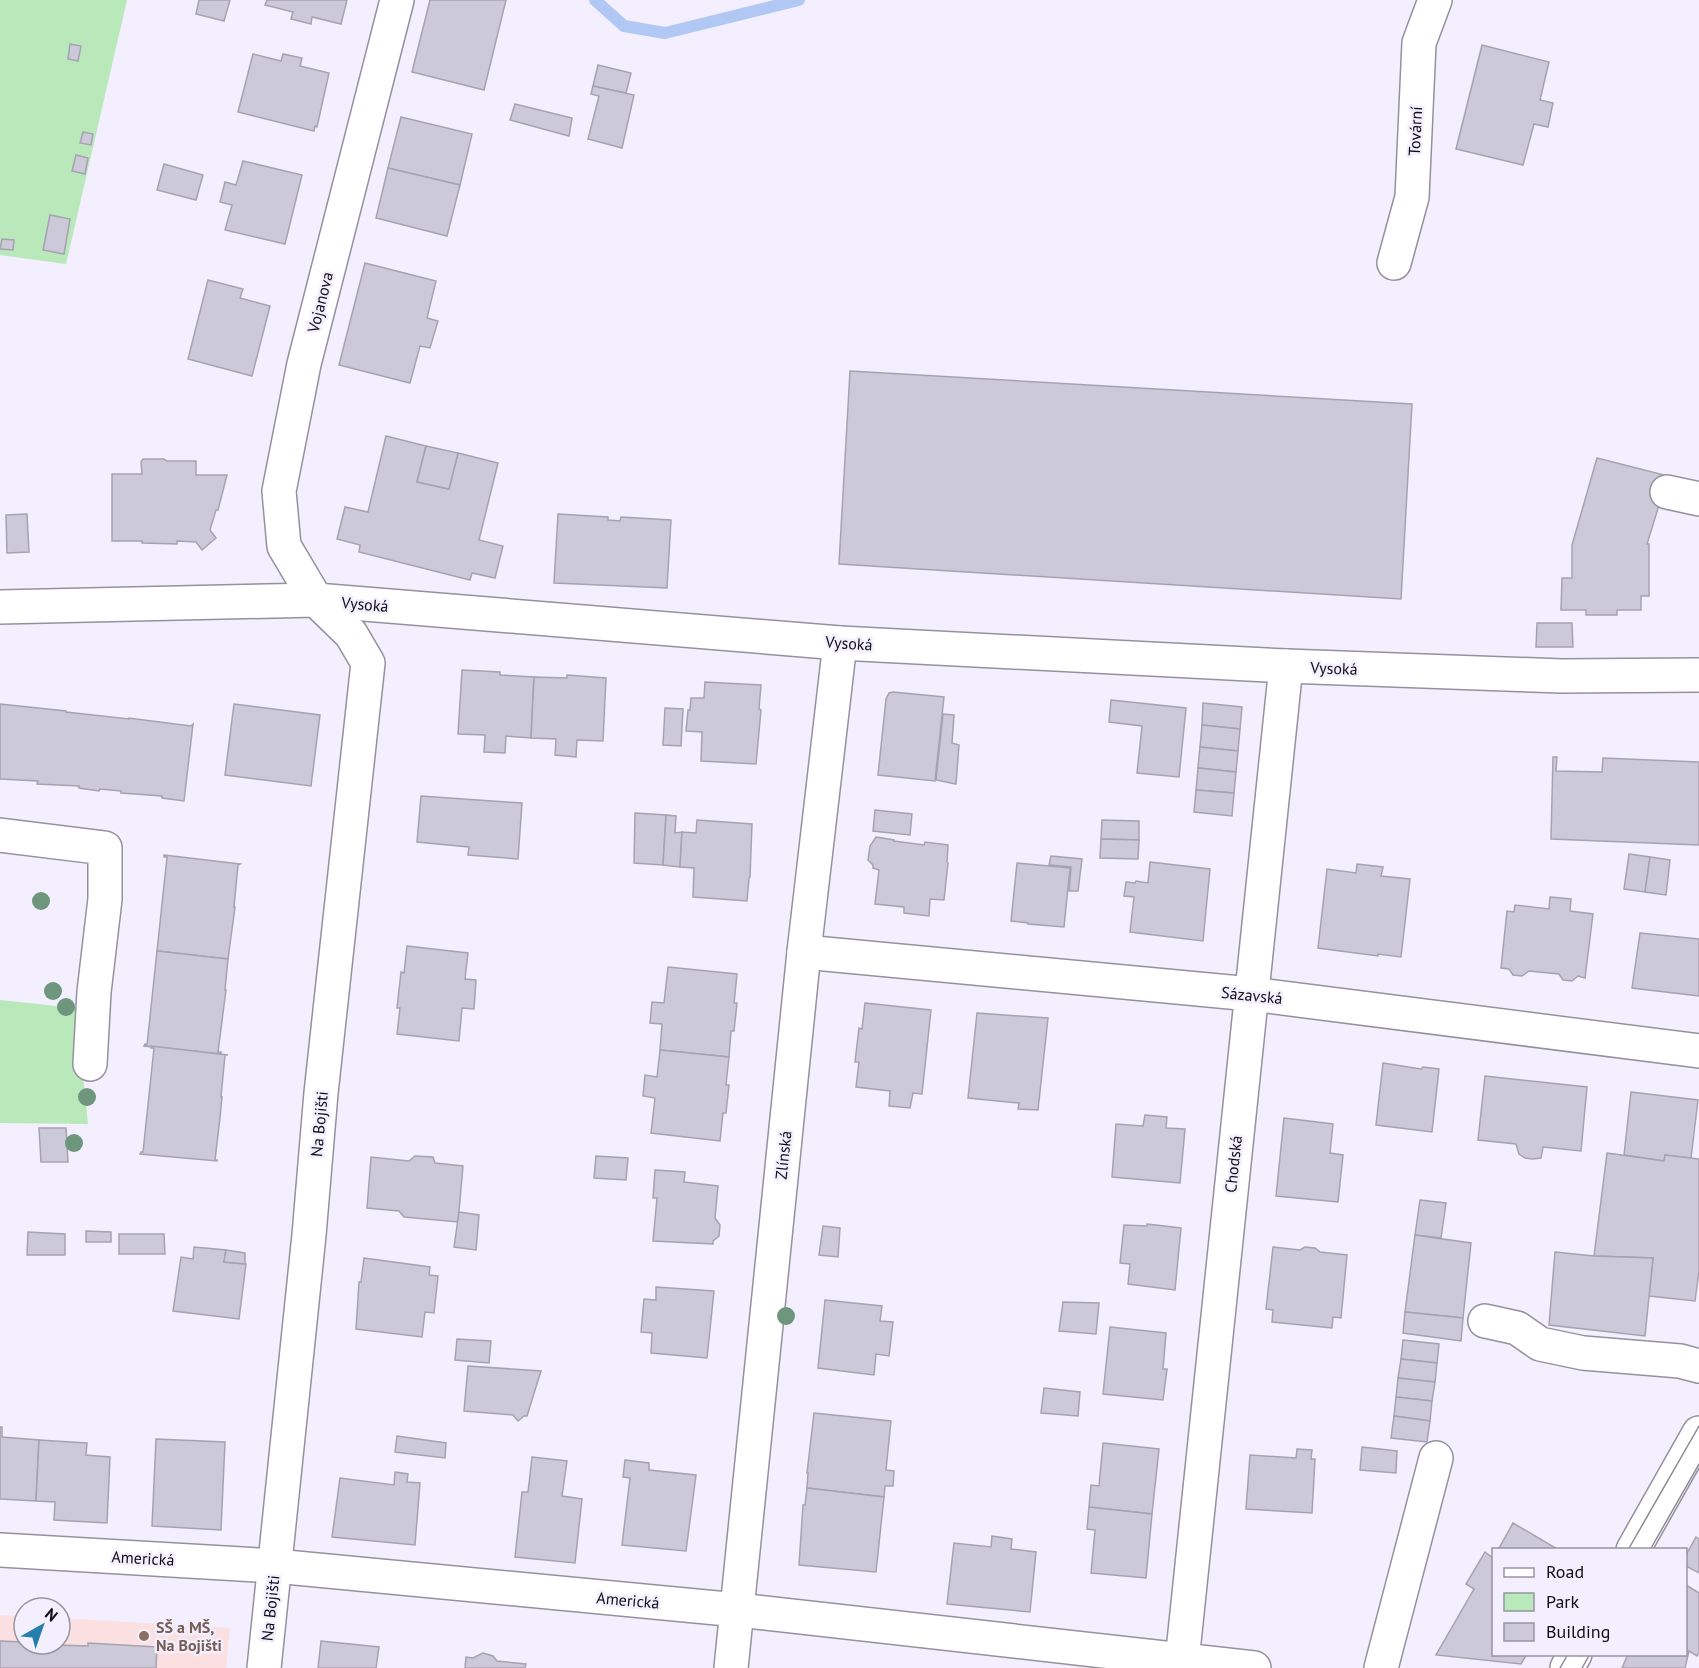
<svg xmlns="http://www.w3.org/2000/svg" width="1699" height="1668" viewBox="0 0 1699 1668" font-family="'PT Sans',sans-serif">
  <rect width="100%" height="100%" fill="#f3efff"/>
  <polygon fill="#fbe0e1" points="0,1615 24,1616 24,1644 60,1644 60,1618 230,1628 226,1668 0,1668"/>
  <g fill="#b9e8bb">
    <polygon points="0,0 127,0 66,264 0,255"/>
    <polygon points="0,1000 76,1008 88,1124 0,1123"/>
  </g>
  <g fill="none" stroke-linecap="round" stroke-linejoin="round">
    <polyline stroke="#b2c8f4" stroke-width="12" points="595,0 624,26 665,33 799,0"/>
  </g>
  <g fill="#ccc9d8" stroke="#a6a3b1" stroke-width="1.5">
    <polygon points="199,0 230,0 224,21 196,14"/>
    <polygon points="267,0 347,0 341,24 312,17 311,24 291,19 293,12 265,5"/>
    <polygon points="430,0 506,0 484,90 412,72"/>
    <polygon points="70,44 81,46 78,61 68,59"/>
    <polygon points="1482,45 1549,62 1540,100 1553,103 1548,127 1534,124 1523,165 1456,149"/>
    <polygon points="253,54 281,61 283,54 302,58 300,66 329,73 317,127 315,126 314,131 238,112"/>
    <polygon points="598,65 631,73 626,93 593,86"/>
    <polygon points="593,86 634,95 622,148 588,139 599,96 591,94"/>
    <polygon points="515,104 572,118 569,136 510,120"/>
    <polygon points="401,117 472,134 460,185 388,168"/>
    <polygon points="83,132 93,134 91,145 80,143"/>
    <polygon points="76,155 88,158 85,174 72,171"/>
    <polygon points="243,161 302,175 285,244 225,230 232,205 220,202 225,182 236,185"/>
    <polygon points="164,164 203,175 196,200 157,190"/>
    <polygon points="388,168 460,185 447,236 376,218"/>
    <polygon points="50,215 70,219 64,254 43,250"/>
    <polygon points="2,239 14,240 13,250 0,249"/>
    <polygon points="365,263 436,281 427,318 438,321 430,348 420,346 410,383 339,365"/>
    <polygon points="208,280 243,289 240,298 270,306 252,376 188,359"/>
    <polygon points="850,371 1412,404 1401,599 839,564"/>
    <polygon points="386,436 426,446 417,482 449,489 458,453 498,463 479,540 503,546 495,578 472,573 470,580 359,552 360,545 337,539 345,507 368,512"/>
    <polygon points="426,446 458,453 449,489 417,482"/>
    <polygon points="1597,458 1668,476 1647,544 1649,544 1649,596 1641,596 1641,610 1617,610 1617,615 1586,615 1586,610 1561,610 1562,578 1572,578 1572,545"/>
    <polygon points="143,459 164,459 167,461 196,461 196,475 227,475 218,510 216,510 210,530 216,538 202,550 196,542 177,541 177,544 142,543 142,541 112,541 112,474 142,474 141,462"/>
    <polygon points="27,514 29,552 7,553 6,515"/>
    <polygon points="558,514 608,517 608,520 620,521 621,517 671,520 667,588 554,583"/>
    <polygon points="1537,623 1572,623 1573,647 1536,647"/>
    <polygon points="462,670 500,672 500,675 534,677 531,738 506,736 505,753 484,752 485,735 458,734"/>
    <polygon points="567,675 606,678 603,741 577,740 576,757 555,755 556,739 531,738 534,677 567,678"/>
    <polygon points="705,682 761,685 759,709 761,710 756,764 701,761 702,732 686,731 688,710 690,710 691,698 704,698"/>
    <polygon points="893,692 944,697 935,781 878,775 886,699 889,693"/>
    <polygon points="1111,700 1186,708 1179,777 1137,773 1142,726 1109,722"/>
    <polygon points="1203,703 1242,707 1240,729 1202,725"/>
    <polygon points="0,704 66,711 66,712 129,719 129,718 191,726 193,724 184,801 162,798 162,796 121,793 121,791 100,789 99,791 79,788 79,786 37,784 38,781 0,779"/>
    <polygon points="234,704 320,715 311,786 225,775"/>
    <polygon points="665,708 683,709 681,746 663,745"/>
    <polygon points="943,714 954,715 952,743 959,745 956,784 936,780"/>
    <polygon points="1202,725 1240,729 1238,751 1200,747"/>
    <polygon points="1200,747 1238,751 1236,772 1198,768"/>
    <polygon points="1553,757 1557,757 1556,771 1602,772 1603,758 1699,762 1699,845 1551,839"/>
    <polygon points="1198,768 1236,772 1234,793 1196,790"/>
    <polygon points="1196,790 1234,793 1232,816 1194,812"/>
    <polygon points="421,796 522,803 518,859 468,855 469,847 417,842"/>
    <polygon points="875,810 912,814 910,835 873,831"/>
    <polygon points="635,813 666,815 663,865 634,863"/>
    <polygon points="666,815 676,816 675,833 682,832 680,867 663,865"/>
    <polygon points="697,820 752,824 750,877 749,878 747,901 693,897 694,868 680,867 682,832 696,833"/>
    <polygon points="1102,820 1139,821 1139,840 1101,839"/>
    <polygon points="876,837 894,840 894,841 924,845 925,842 948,845 947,862 948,863 944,900 930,899 929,916 904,913 904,907 875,904 879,870 873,868 873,865 868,860 870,846"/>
    <polygon points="1101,839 1139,840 1138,859 1100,858"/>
    <polygon points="1629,854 1650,857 1645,892 1624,889"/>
    <polygon points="164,855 240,864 238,865 234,907 235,907 228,959 157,951 167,857 164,857"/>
    <polygon points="1051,856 1082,859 1078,891 1069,891 1071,867 1049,865"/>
    <polygon points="1650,857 1670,860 1666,895 1645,892"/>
    <polygon points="1150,862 1210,869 1203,941 1130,932 1134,897 1124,896 1126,882 1135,883 1136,881 1148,883"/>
    <polygon points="1017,863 1070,868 1064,927 1028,924 1028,923 1011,921"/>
    <polygon points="1357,864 1383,867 1381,876 1410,879 1401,957 1378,954 1378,956 1318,948 1327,869 1356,873"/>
    <polygon points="1550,897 1571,899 1570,911 1593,914 1585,978 1578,976 1572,981 1563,980 1559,974 1529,971 1522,976 1513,975 1509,969 1501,968 1507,911 1514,912 1515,905 1549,909"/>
    <polygon points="1640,933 1699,939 1699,996 1632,988"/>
    <polygon points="407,946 468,953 465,979 476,980 474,1009 462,1008 459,1041 397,1034 400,1008 397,1008 401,972 404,973"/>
    <polygon points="157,951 228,959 225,990 226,990 218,1052 221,1052 221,1054 144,1046 145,1044 147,1045"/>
    <polygon points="668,967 737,974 734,1003 737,1003 734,1031 731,1031 729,1057 660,1050 662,1024 650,1023 652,1002 664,1003"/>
    <polygon points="865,1003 931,1010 922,1094 913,1093 910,1108 889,1106 890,1091 856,1087 859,1062 855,1062 859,1028 862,1029"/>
    <polygon points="977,1013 1048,1018 1038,1110 1018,1109 1019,1103 968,1098"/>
    <polygon points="151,1046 228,1055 225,1055 221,1097 222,1097 220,1118 215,1160 217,1160 217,1161 140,1154 141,1152 143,1152 154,1048 151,1048"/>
    <polygon points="660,1050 729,1057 726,1085 729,1085 726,1113 723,1113 720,1141 651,1133 655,1098 643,1096 645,1075 657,1077"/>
    <polygon points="1383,1063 1421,1069 1423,1067 1439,1069 1432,1132 1376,1125"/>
    <polygon points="1485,1076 1587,1087 1581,1151 1543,1147 1541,1158 1532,1159 1525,1158 1519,1154 1516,1144 1478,1140"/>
    <polygon points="1631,1092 1698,1100 1691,1158 1665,1155 1664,1161 1624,1155"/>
    <polygon points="1145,1115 1167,1117 1166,1128 1185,1129 1180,1183 1112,1177 1116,1124 1143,1126"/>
    <polygon points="1284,1118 1333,1124 1330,1153 1343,1155 1338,1202 1276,1196"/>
    <polygon points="39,1128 66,1128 68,1162 41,1162"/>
    <polygon points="1607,1153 1664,1161 1665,1155 1699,1159 1699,1271 1695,1301 1649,1296 1653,1258 1594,1256"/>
    <polygon points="415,1156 433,1157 435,1163 463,1166 458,1222 404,1217 399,1211 367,1208 371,1157 409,1161"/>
    <polygon points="596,1156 628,1158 626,1180 594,1178"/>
    <polygon points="655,1170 685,1172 684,1182 718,1186 715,1218 720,1225 719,1236 713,1241 713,1244 653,1241 657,1198 653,1198"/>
    <polygon points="1420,1200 1446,1203 1441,1238 1415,1235"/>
    <polygon points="459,1212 479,1215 476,1250 454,1247"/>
    <polygon points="1147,1224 1181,1228 1175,1290 1128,1284 1130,1264 1120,1263 1124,1225 1147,1226"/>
    <polygon points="823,1226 840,1228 838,1257 819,1255"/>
    <polygon points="86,1231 111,1232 111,1242 86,1242"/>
    <polygon points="28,1232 65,1234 65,1255 27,1255"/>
    <polygon points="119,1234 164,1234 165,1254 119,1254"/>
    <polygon points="1415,1235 1471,1243 1463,1318 1405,1312"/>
    <polygon points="194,1247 226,1250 224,1262 246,1264 239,1319 173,1311 181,1257 193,1259"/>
    <polygon points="1273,1247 1300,1250 1305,1247 1315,1248 1320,1252 1347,1255 1341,1318 1333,1317 1332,1328 1272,1322 1273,1310 1266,1309"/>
    <polygon points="226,1250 245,1253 245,1264 224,1262"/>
    <polygon points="1555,1252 1594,1256 1653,1258 1645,1336 1549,1325"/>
    <polygon points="364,1258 430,1267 429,1275 438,1276 434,1313 425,1312 422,1337 356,1329 359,1282 361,1282"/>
    <polygon points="656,1287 714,1291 707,1358 651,1353 652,1333 641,1332 644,1299 656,1300"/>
    <polygon points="825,1300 882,1306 880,1321 893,1322 889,1356 876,1354 874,1375 818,1368"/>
    <polygon points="1063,1302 1099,1303 1096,1334 1059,1331"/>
    <polygon points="1405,1312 1463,1318 1461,1341 1403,1333"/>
    <polygon points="1110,1327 1166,1333 1163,1369 1167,1369 1163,1400 1103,1394"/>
    <polygon points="457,1339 491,1341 489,1363 455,1360"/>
    <polygon points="1403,1340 1439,1344 1437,1363 1401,1359"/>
    <polygon points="1401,1359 1437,1363 1435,1382 1398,1378"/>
    <polygon points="468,1366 541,1371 527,1416 524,1416 518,1421 513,1415 464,1411"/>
    <polygon points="1398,1378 1435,1382 1432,1401 1396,1397"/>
    <polygon points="1044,1388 1080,1392 1078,1416 1041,1413"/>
    <polygon points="1396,1397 1432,1401 1430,1421 1394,1416"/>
    <polygon points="814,1413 891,1421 886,1470 894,1471 893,1486 885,1486 884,1497 807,1488 808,1473 807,1473"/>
    <polygon points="1394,1416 1430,1421 1427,1442 1391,1438"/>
    <polygon points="0,1427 2,1427 2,1437 39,1440 36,1501 0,1499"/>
    <polygon points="397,1436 446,1443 445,1458 395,1452"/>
    <polygon points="156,1439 225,1442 221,1530 152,1526"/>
    <polygon points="39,1440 87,1443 86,1455 110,1457 107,1523 54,1520 55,1502 36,1501"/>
    <polygon points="1103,1443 1159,1449 1152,1514 1089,1507 1091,1485 1099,1486"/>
    <polygon points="1362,1447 1397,1451 1396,1473 1360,1470"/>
    <polygon points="1297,1449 1312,1450 1311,1459 1315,1459 1312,1513 1246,1509 1250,1455 1296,1458"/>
    <polygon points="532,1457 567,1461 562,1496 582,1499 575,1563 515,1557 522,1492 528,1492"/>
    <polygon points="625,1460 649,1463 649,1470 696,1475 686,1551 622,1545 630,1478 623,1477"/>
    <polygon points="395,1472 408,1474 407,1482 420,1483 415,1545 332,1537 340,1478 394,1485"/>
    <polygon points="807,1488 884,1497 876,1572 799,1565 803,1505 805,1505"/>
    <polygon points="1089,1507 1152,1514 1146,1578 1091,1573 1095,1530 1087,1529"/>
    <polygon points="1513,1523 1559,1550 1498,1550"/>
    <polygon points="992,1536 1012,1539 1011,1549 1036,1552 1030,1612 947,1604 954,1543 991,1547"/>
    <polygon points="1696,1537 1699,1539 1699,1573 1686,1566 1686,1555"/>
    <polygon points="1485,1552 1493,1558 1494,1557 1494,1654 1527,1654 1521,1664 1436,1655 1474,1589 1466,1584"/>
    <polygon points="1686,1585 1699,1593 1699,1653 1697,1656 1689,1651 1685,1668 1622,1668 1628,1654 1686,1654"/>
    <polygon points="0,1641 24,1642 24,1644 88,1646 88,1643 157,1647 156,1668 0,1668"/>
    <polygon points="321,1641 379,1647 376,1668 318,1668"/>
    <polygon points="483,1653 493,1656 497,1661 526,1664 525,1668 465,1668 466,1657 473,1658"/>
  </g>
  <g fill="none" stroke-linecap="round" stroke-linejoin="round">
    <g stroke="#94919f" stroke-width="36">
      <g id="minor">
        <polyline points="1394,263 1412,197 1419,43 1435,0"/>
        <polyline points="1667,492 1699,499"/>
        <polyline points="0,607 316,600 840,643 1286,666 1562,676 1699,675"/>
        <polyline points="0,835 105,848 105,899 94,992 90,1064"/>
        <polyline points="804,952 1251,994 1699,1051"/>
        <polyline points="1485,1321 1517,1328 1540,1344 1583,1353 1680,1361 1699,1366"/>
        <polyline points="0,1550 275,1566 738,1610 1254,1668"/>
        <polyline points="1633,1550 1699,1433"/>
        <polyline points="1182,1661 1286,666"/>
        <polyline points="264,1668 309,1235 321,1093 368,663 351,634 316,600 284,546 279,491 304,364 397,0"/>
        <polyline points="731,1668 804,952 840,643"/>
        <polyline points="1381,1668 1436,1458"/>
        <polyline points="1567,1668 1575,1654"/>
      </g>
    </g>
    <use href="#minor" stroke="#fff" stroke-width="33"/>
    <g stroke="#8b8994" stroke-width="1.5">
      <polyline points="1628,1550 1699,1426"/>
      <polyline points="1650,1550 1699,1464"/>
      <polyline points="1560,1668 1568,1654"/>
      <polyline points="1582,1668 1590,1654"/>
    </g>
  </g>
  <g fill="#6d967d">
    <circle cx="41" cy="901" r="9"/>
    <circle cx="53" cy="991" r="9"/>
    <circle cx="66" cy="1007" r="9"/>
    <circle cx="87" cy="1097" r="9"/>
    <circle cx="74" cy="1143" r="9"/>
    <circle cx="786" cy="1316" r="9"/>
  </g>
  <circle fill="#8d6e63" stroke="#f3efff" stroke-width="2" cx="144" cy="1636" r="6"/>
  <g text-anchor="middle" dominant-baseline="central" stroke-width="5" stroke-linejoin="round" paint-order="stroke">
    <g font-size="16" fill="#0f0e13" stroke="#f3efff">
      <text transform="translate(1415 131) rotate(-87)">Tovární</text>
      <text transform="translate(320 302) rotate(-76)">Vojanova</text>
      <text transform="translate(365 604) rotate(5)">Vysoká</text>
      <text transform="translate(849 643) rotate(4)">Vysoká</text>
      <text transform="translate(1334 668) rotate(2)">Vysoká</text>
      <text transform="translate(1252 995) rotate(6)">Sázavská</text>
      <text transform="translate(319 1124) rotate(-85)">Na Bojišti</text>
      <text transform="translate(783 1155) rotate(-84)">Zlínská</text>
      <text transform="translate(1233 1164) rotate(-84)">Chodská</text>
      <text transform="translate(143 1558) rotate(3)">Americká</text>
      <text transform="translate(628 1600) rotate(5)">Americká</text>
      <text transform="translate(270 1608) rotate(-84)">Na Bojišti</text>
    </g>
    <g font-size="16" font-weight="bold" fill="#785e54" stroke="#f3efff" text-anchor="start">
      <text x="156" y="1627">SŠ a MŠ,<tspan x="156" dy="18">Na Bojišti</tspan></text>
    </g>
  </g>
  <rect x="1492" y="1548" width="195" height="108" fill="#f3efff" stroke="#9895a1" stroke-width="1.5"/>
  <rect x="1504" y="1568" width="30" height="9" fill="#ffffff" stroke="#9895a1" stroke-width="1.5"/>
  <text x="1546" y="1578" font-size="18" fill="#0f0e13">Road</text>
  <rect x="1504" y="1593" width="30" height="18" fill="#b9e8bb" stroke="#9895a1" stroke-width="1.5"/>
  <text x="1546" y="1608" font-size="18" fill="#0f0e13">Park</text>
  <rect x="1504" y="1623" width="30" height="18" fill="#ccc9d8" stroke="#9895a1" stroke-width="1.5"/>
  <text x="1546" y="1638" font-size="18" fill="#0f0e13">Building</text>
  <g transform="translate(42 1626) rotate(40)"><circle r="28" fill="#f3efff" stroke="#9895a1" stroke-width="1.5"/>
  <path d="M0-4.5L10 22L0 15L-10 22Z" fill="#267ead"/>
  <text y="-9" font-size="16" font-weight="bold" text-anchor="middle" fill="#0f0e13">N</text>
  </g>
</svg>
